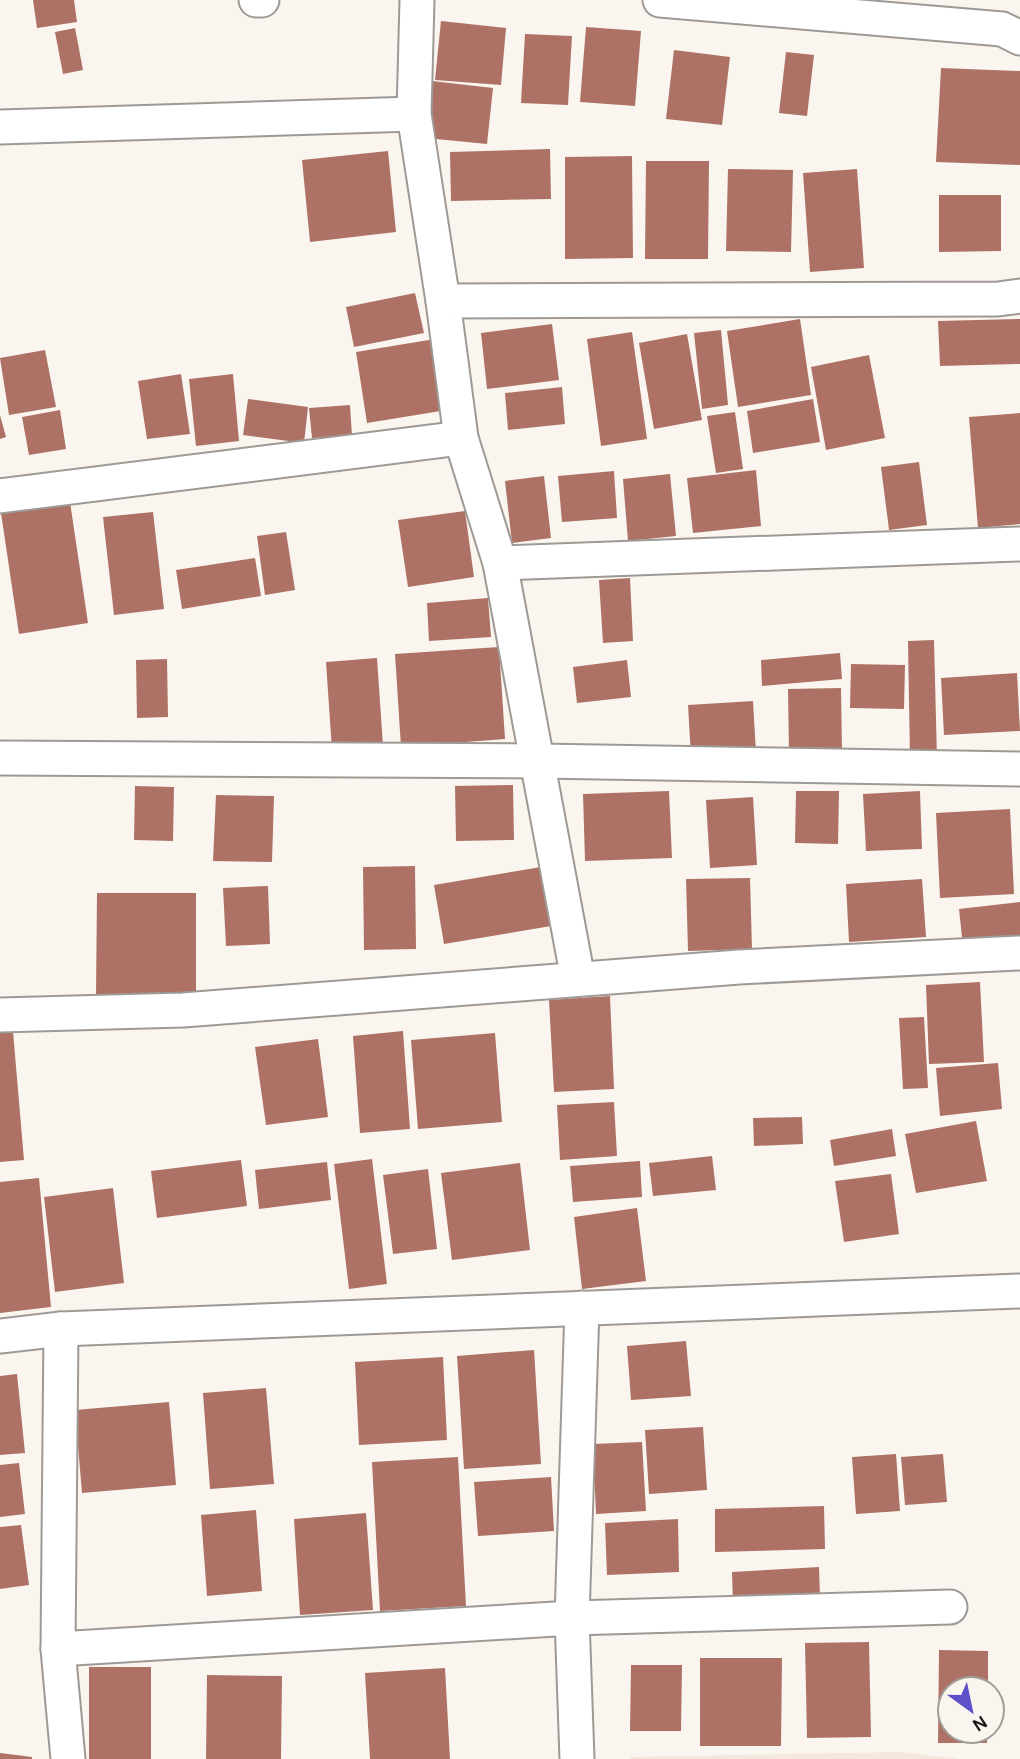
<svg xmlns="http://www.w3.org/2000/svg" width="1020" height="1759" viewBox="0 0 1020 1759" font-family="Karla,sans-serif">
  <rect width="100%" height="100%" fill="#fbf5f0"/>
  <polygon fill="#f4e7dd" points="903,1752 959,1759 631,1759 631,1757"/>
  <g fill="#ad7265">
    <polygon points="33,0 74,0 77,22 37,28"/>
    <polygon points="441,21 506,28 501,85 435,80"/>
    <polygon points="586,27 641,31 635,106 580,102"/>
    <polygon points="75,28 83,70 63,74 55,32"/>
    <polygon points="525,34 572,36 568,105 521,103"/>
    <polygon points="674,50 730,57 722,125 666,119"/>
    <polygon points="786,52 814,55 807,116 779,113"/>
    <polygon points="941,68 1020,71 1020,165 936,162"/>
    <polygon points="432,81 493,88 487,144 426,138"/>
    <polygon points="550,149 551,199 451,201 450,152"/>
    <polygon points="388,151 396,232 310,242 302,160"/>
    <polygon points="632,156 633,258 565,259 565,157"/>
    <polygon points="646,161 709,161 708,259 645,259"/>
    <polygon points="728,169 793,170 791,252 726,251"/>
    <polygon points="857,169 864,268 810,272 803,173"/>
    <polygon points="939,195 1001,195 1001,251 939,252"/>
    <polygon points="415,293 424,333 354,347 346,307"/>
    <polygon points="800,319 811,395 738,407 727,331"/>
    <polygon points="1020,319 1020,364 940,366 938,321"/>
    <polygon points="552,324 559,380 487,389 481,333"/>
    <polygon points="721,330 728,405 702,409 694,333"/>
    <polygon points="632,332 647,439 601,446 587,339"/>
    <polygon points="687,334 702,420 654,429 639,343"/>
    <polygon points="441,338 453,409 367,423 356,352"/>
    <polygon points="45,350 56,407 9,415 0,358"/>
    <polygon points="869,355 885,438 826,450 811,367"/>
    <polygon points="181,374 190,434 147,439 138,381"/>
    <polygon points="233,374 239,441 196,446 189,379"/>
    <polygon points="562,387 565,424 508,430 505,393"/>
    <polygon points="248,399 308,407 304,443 243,435"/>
    <polygon points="813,399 820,442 753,453 747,411"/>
    <polygon points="350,405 352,436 312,438 309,408"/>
    <polygon points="60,410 66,449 29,455 22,417"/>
    <polygon points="735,412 743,469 716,473 707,416"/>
    <polygon points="1020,413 1020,524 978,528 969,417"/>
    <polygon points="0,415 6,437 0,439"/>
    <polygon points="919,462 927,525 889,530 881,467"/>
    <polygon points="756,470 761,526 693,533 687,478"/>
    <polygon points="614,471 617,518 562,522 558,476"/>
    <polygon points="670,474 676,536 628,541 623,479"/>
    <polygon points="544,476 551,538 512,543 505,481"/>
    <polygon points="70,502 88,623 19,634 1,513"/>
    <polygon points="465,511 474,577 408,587 398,520"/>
    <polygon points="153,512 164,609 114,615 103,517"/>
    <polygon points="286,532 295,590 265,595 257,536"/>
    <polygon points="255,558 261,596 182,609 176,570"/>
    <polygon points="630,578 633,641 603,643 599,580"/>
    <polygon points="488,598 491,637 429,641 427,603"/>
    <polygon points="934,640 937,759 910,759 908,641"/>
    <polygon points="499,647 505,739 401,747 395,654"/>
    <polygon points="840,653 842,679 762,686 761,660"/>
    <polygon points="377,658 383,746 332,750 326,662"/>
    <polygon points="167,659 168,717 137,718 136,660"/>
    <polygon points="627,660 631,697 577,703 573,667"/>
    <polygon points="851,664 905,665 904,709 850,708"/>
    <polygon points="1017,673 1020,731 944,735 941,678"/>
    <polygon points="841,688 842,752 789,752 788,689"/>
    <polygon points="753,701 756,753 691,757 688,705"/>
    <polygon points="513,785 514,840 456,841 455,786"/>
    <polygon points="135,786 174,787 173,841 134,840"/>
    <polygon points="669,791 672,858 585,861 583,794"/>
    <polygon points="796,791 839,791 838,844 795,843"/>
    <polygon points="920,791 922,849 866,851 863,794"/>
    <polygon points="216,795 274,796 272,862 213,861"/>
    <polygon points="753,797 757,865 710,868 706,800"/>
    <polygon points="1010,809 1014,894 940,898 936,813"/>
    <polygon points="415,866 416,949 364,950 363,867"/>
    <polygon points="547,866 557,925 444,944 434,885"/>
    <polygon points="750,878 752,949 688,951 686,879"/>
    <polygon points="922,879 926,937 849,942 846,884"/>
    <polygon points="268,886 270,944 226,946 223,888"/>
    <polygon points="97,893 196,893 196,994 96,995"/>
    <polygon points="1020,902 1020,949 964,956 959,909"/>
    <polygon points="980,982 984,1062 929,1064 926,985"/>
    <polygon points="610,996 614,1089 554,1092 549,1000"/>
    <polygon points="924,1017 928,1088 903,1089 899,1018"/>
    <polygon points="12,1020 24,1160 0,1162 0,1021"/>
    <polygon points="403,1031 410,1129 360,1133 353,1036"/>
    <polygon points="495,1033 502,1122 418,1129 411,1040"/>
    <polygon points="318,1039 328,1117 266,1125 255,1047"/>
    <polygon points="998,1063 1002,1109 940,1116 936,1068"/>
    <polygon points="614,1102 617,1156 560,1160 557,1105"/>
    <polygon points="802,1117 803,1144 754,1146 753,1118"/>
    <polygon points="976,1121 987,1181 916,1193 905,1134"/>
    <polygon points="892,1129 896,1156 834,1166 830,1140"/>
    <polygon points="712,1156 716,1190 653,1196 649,1163"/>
    <polygon points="372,1159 387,1284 349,1289 334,1164"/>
    <polygon points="241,1160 247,1206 157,1218 151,1171"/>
    <polygon points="640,1161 642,1197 573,1202 570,1166"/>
    <polygon points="327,1162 331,1200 259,1209 255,1170"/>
    <polygon points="520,1163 530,1250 452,1260 441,1173"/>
    <polygon points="428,1169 437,1249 393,1254 383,1175"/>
    <polygon points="891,1174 899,1234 844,1242 835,1181"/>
    <polygon points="39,1178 51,1307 0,1313 0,1182"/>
    <polygon points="113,1188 124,1283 55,1292 44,1197"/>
    <polygon points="637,1208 646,1281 582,1289 574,1217"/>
    <polygon points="686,1341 691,1396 631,1400 627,1346"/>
    <polygon points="534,1350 541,1464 464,1469 457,1356"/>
    <polygon points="443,1357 447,1440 359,1445 355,1362"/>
    <polygon points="17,1374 25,1453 0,1455 0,1376"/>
    <polygon points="266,1388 274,1484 210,1489 203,1393"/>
    <polygon points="169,1402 176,1485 82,1493 75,1410"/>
    <polygon points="703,1427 707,1490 649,1494 645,1430"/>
    <polygon points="642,1442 646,1511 596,1514 593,1444"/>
    <polygon points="896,1454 900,1511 856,1514 852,1457"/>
    <polygon points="943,1454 947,1502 905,1505 901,1457"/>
    <polygon points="458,1457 466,1606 380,1611 372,1462"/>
    <polygon points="19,1463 25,1514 0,1517 0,1465"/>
    <polygon points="551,1477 554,1531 478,1536 474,1482"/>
    <polygon points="824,1506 825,1549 715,1552 715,1509"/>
    <polygon points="256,1510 262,1591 207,1596 201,1515"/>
    <polygon points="366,1513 373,1610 300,1615 294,1519"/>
    <polygon points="678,1519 679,1572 607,1575 605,1523"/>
    <polygon points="21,1525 29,1585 0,1589 0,1527"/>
    <polygon points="819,1567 820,1598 733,1602 732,1572"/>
    <polygon points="869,1642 871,1737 807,1738 805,1643"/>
    <polygon points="939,1650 988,1651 988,1689 950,1689 950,1731 987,1731 987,1743 938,1743"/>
    <polygon points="700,1658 782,1658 781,1746 700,1746"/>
    <polygon points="631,1665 682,1665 681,1731 630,1731"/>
    <rect x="89" y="1667" width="62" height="92"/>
    <polygon points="445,1668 450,1759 370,1759 365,1673"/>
    <polygon points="207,1675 282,1676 281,1759 206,1759"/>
    <polygon points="0,1753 32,1757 32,1759 0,1759"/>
  </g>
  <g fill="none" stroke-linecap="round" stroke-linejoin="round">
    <g stroke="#9f9995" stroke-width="37">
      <g id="street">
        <polyline points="256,0 262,0"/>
        <polyline points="417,0 414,114 443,301"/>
        <polyline points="660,0 1002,29 1020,38"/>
        <polyline points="0,127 414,114"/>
        <polyline points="461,438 443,301 998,299 1020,296"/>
        <polyline points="0,496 461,438 500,563 1020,544"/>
        <polyline points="500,563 578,979"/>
        <polyline points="0,758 539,761 1020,769"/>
        <polyline points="0,1015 183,1010 739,967 1020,953"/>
        <polyline points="582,1308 572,1618 950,1607"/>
        <polyline points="61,1329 58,1649 68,1759"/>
        <polyline points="0,1336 61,1329 1020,1291"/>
        <polyline points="58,1649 572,1618 577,1759"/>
      </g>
    </g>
    <use href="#street" stroke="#fff" stroke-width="33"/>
  </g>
  <g transform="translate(971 1710) rotate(147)"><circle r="33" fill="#fbf5f0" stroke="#a09c98" stroke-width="2"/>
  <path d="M0-5L12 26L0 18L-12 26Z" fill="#5d50c8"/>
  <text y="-10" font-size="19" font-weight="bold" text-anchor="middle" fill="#181615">N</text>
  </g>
</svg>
